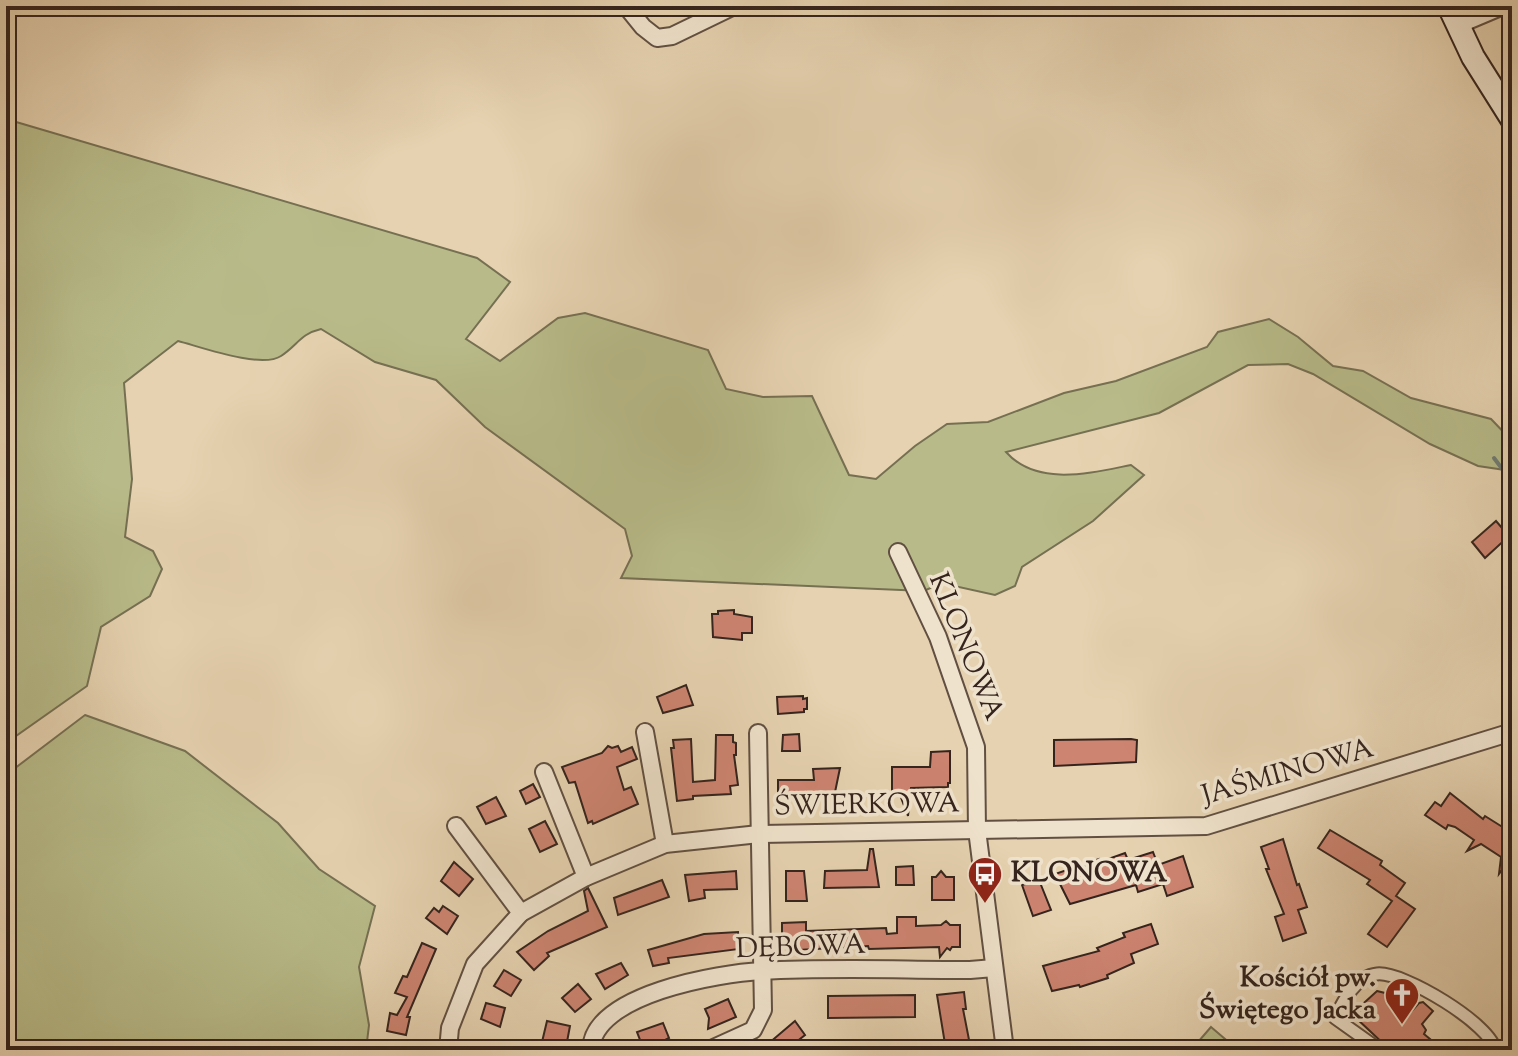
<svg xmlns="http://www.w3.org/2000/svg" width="1518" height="1056" viewBox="0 0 1518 1056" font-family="'Sorts Mill Goudy',serif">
  <rect width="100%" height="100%" fill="#e6d2b0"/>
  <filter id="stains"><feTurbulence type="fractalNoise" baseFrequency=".0025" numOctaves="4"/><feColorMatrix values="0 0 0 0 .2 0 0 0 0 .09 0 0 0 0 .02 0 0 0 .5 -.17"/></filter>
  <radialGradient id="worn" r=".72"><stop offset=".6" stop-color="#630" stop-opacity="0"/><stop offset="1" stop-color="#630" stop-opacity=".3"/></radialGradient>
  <g fill="#b8bb89" stroke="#767053" stroke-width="2">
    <path d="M6 119 477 258 510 282 466 339 500 361 558 318 585 313 708 350 726 389 763 397 812 396 849 475 876 479 915 446 947 424 988 422 1064 393 1116 381 1207 347 1218 332 1269 319 1298 337 1333 366 1363 371 1411 398 1491 419 1512 441V471L1478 466 1430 444 1313 374 1288 364 1248 365 1159 413 1006 452C1037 487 1090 473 1131 465L1144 475 1093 521 1022 567 1015 586 995 595 941 583 924 591 621 578 632 556 625 529 485 427 436 380 375 362 321 329C300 334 298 345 281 356 261 369 201 347 178 341L124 383 132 479 125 537 153 551 162 569 150 596 101 627 87 686 6 743Z"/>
    <polygon points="85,715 185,751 278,823 319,869 375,906 359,967 369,1025 366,1050 6,1050 6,775"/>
    <polygon points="1211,1027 1238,1050 1191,1050"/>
  </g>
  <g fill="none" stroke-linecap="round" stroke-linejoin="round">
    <polyline stroke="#6f7c73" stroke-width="4" points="1494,458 1512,482"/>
  </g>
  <g fill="#cd8471" stroke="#35241d" stroke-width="2">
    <polygon points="1496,521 1509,536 1485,558 1472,542"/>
    <polygon points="734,610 734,614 752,617 752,633 742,633 742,640 713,637 712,614 718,614 718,611"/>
    <polygon points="686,685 693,705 663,713 657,697"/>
    <polygon points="803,696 803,699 807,698 807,709 804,709 804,712 778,714 777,697"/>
    <polygon points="799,734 800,751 782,751 783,735"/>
    <polygon points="716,735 733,735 733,742 736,743 736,755 734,755 738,785 730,786 731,794 693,796 693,799 677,801 671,748 674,748 673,740 691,739 693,782 715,780"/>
    <polygon points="1131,739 1137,740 1136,762 1054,766 1054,740"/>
    <polygon points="608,746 612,748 618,746 621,752 632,747 637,759 617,767 624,790 631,787 638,804 593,824 592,821 588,823 575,782 569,783 562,767 602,753"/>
    <polygon points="950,751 950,783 948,783 948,787 911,788 908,816 900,795 892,795 892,767 930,767 931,752"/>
    <polygon points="840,768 834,797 817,797 817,793 795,793 795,797 778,797 778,780 814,780 813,769"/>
    <polygon points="533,784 540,797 526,804 520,791"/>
    <polygon points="1450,793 1483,819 1485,816 1512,833 1512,865 1508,862 1499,874 1501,857 1481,844 1467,851 1474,840 1455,827 1448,825 1446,829 1425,815 1435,802 1441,806"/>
    <polygon points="496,797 506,816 486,824 477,807"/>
    <polygon points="545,821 557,844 540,852 529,829"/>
    <polygon points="1330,830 1382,861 1380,865 1405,883 1396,896 1415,909 1387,947 1368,934 1392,901 1367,884 1370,880 1318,848"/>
    <polygon points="1283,839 1297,885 1299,884 1307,907 1298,910 1306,933 1283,941 1275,917 1284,914 1266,869 1269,869 1261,847"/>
    <polygon points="870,849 873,849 879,887 824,888 825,871 867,870"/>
    <polygon points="1153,852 1158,865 1183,856 1193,887 1167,896 1163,884 1138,892 1136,885 1070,904 1055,874 1099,859 1100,862 1125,853 1128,860"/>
    <polygon points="454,862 473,879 459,896 441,881"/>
    <polygon points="913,866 914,885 896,885 896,867"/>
    <polygon points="736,871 737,889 704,890 705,898 689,901 685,875"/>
    <polygon points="786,871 804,871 807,901 786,901"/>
    <polygon points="941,871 946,877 954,877 954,900 932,900 932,877 936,877"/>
    <polygon points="662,880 669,897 618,915 614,898"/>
    <polygon points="1039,880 1051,910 1033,916 1022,885"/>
    <polygon points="588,888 607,927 547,953 549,956 534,970 517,952 548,931 588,911 584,891"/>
    <polygon points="443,906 458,916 447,934 426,918 434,908 439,912"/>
    <polygon points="897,917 916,917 916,926 941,925 946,921 950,925 960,925 960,947 952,947 950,950 947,948 940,957 939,947 869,949 868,946 798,950 798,947 782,948 782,923 806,922 806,931 886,928 887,934 897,933"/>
    <polygon points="1151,924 1158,944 1131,954 1134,963 1107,975 1108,978 1080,987 1079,985 1052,991 1043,966 1099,951 1097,948 1125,937 1123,933"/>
    <polygon points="738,932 739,949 668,958 669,963 653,966 648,950 704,934"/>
    <polygon points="422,943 436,949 407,1017 410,1017 406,1035 387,1031 390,1013 397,1015 407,997 395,993 403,976 407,977"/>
    <polygon points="621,963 628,975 605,989 596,974"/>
    <polygon points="504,970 521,980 511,996 494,986"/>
    <polygon points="578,984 591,999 575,1012 562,998"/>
    <polygon points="1377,991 1385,993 1409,1014 1419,1003 1423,1002 1433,1011 1422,1024 1426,1030 1424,1034 1443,1050 1388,1048 1355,1017 1364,1003"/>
    <polygon points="964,992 966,1009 963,1009 971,1050 946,1050 937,995"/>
    <polygon points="915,995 915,1017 828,1018 828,996"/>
    <polygon points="728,999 736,1017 708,1029 709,1018 705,1009"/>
    <polygon points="486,1003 505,1008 500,1027 481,1019"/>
    <polygon points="547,1021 570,1026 566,1047 542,1042"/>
    <polygon points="795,1021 805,1035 786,1050 775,1050 769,1043"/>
    <polygon points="663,1023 669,1038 663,1041 659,1047 644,1050 637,1032"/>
  </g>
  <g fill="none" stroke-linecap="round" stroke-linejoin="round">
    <g stroke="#615042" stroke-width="15">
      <path id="pedestrian" d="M1380 1050 1335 1018C1343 1001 1356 976 1377 974 1403 971 1492 1025 1495 1050"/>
    </g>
    <g stroke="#615042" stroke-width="20">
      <g id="minor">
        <polyline points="626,6 643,27 657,38 672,36 734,6"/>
        <polyline points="1458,25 1503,6"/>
        <polyline points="898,552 938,637 976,747 977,830 1005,1050"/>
        <polyline points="645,732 665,844"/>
        <polyline points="544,772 586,877"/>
        <polyline points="456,826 521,913"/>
        <polyline points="448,1050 450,1028 475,964 521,913 586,877 665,844 759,834 1206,826 1512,732"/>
        <path d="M591 1050C592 994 720 973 762 971 831 967 901 970 970 970L994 968"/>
        <polyline points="709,1050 753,1030 763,1010 758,733"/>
      </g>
    </g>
    <g stroke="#35241d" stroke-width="26">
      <polyline id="secondary" points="1449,6 1473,57 1512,119"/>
    </g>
    <use href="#pedestrian" stroke="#efe2cc" stroke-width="11"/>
    <use href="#minor" stroke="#efe2cc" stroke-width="16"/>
    <use href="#secondary" stroke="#efe2cc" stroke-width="22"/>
  </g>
  <defs>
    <g id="bus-pin" transform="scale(1.8)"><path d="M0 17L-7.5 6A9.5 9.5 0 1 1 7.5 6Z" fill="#8f2418" stroke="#efe2cc"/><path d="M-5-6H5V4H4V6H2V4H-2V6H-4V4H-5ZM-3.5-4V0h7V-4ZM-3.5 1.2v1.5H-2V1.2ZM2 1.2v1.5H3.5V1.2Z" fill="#fff"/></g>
    <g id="church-pin" transform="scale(1.8)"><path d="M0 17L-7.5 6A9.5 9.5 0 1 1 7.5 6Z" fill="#8f2418" stroke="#efe2cc"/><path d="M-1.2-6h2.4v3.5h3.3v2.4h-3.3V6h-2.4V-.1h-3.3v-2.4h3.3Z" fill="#fff"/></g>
  </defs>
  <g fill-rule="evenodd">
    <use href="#bus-pin" x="985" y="874"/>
    <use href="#church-pin" x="1402" y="995"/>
  </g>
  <g text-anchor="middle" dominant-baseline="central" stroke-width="7" stroke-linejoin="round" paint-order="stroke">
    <g font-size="28" fill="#35241d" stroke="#efe2cc">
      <text transform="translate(965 647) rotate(68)">KLONOWA</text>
      <text transform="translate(1288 773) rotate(-16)">JAŚMINOWA</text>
      <text transform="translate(867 806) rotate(-1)">ŚWIERKOWA</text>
      <text transform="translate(801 948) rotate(-2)">DĘBOWA</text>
    </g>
    <g font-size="28" font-weight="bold" fill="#35241d" stroke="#efe2cc" text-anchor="start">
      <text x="1011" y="874">KLONOWA</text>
      <text x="1376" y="979" text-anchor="end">Kościół pw.<tspan x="1376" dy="32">Świętego Jacka</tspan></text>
    </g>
  </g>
  <rect width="1518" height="1056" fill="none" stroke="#e6d2b0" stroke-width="32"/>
  <rect x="8" y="8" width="1502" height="1040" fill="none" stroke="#35241d" stroke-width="4"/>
  <rect x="16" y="16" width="1486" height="1024" fill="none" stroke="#35241d" stroke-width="2"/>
  <rect width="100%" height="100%" filter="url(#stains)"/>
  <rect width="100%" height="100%" fill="url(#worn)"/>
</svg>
